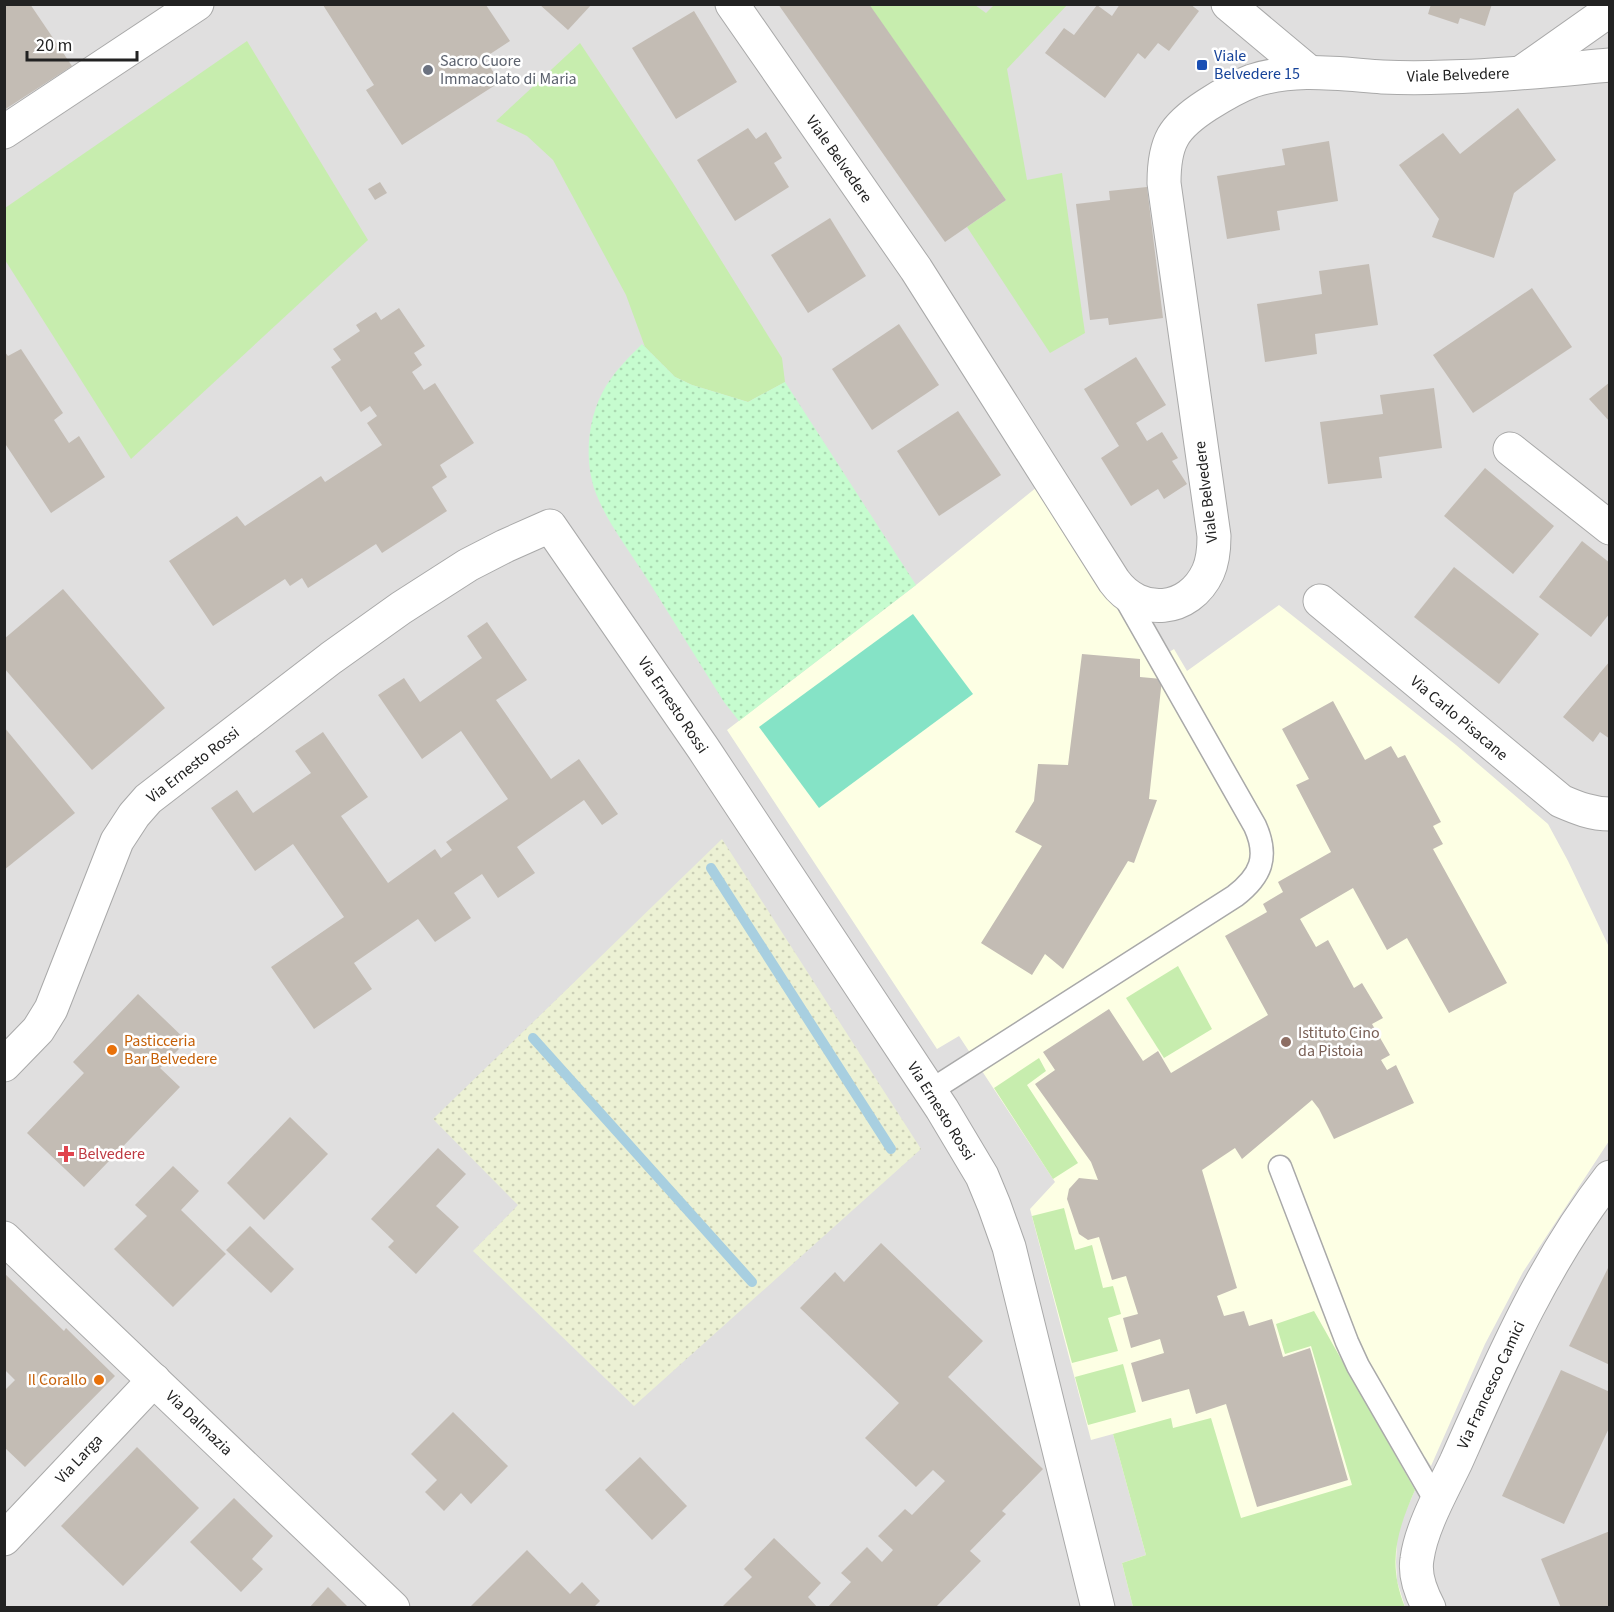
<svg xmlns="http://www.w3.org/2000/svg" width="1614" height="1612" viewBox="0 0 1614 1612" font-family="'Source Sans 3',sans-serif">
  <defs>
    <pattern id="farmland-dots" width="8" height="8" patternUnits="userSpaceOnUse" patternTransform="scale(1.5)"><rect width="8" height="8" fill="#ecf1d4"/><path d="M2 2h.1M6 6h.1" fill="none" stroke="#caceb6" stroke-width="1.8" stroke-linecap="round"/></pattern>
    <pattern id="park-dots" width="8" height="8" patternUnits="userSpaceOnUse" patternTransform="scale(1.5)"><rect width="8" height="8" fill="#c6fccf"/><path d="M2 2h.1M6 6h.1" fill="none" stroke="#aad8b1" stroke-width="1.8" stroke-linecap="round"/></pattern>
  </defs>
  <rect width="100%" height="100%" fill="#f2f0e8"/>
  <rect fill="#e0dfdf" x="5" y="5" width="1604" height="1602"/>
  <polygon fill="#fdffe4" points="1037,487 1160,658 1174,649 1187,671 1279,605 1456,745 1548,824 1568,861 1609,947 1609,1141 1523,1272 1485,1344 1431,1466 1425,1457 1405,1470 1415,1490 1400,1524 1397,1541 1396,1562 1397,1581 1405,1607 1133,1607 1122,1563 1146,1555 1113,1434 1091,1440 1030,1209 1055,1182 959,1036 937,1049 727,730 916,585"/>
  <polygon fill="url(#farmland-dots)" points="722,839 921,1149 634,1406 473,1251 518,1205 433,1119"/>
  <g fill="#c7edae">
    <polygon points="869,5 975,5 986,13 994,5 1067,5 1007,69 1027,180 1062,173 1085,333 1050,353 967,227 1006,200"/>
    <polygon points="247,41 368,240 131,459 5,260 5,208"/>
    <polygon points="580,43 673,183 782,358 785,382 748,402 692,385 675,377 645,347 626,295 553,160 527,136 496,121"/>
    <polygon points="1178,966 1212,1029 1164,1058 1126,998"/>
    <polygon points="1039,1058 1046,1071 1027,1085 1078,1163 1053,1179 994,1088"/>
    <polygon points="1064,1208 1075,1250 1092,1245 1103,1288 1113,1286 1121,1314 1108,1318 1118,1351 1072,1363 1032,1216"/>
    <path d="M1314 1311 1415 1490C1397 1531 1387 1563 1405 1607H1133L1122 1563 1146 1555 1113 1434 1171 1418 1173 1428 1211 1418 1241 1518 1352 1485 1311 1346 1285 1354 1276 1324Z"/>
    <polygon points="1123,1364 1136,1412 1088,1425 1075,1377"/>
  </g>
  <path fill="url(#park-dots)" d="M642 344 675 377 692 385 748 402 785 382 916 585 739 721 724 702C697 659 671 617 644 574 628 549 608 523 597 496 583 463 587 417 606 386 616 370 629 357 642 344Z"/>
  <polygon fill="#85e3c6" points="913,614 973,694 819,808 759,727"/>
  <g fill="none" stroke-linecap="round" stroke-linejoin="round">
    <g stroke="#a8cfe0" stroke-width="10">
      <polyline points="711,868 891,1149"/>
      <polyline points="533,1038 752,1282"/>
    </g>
  </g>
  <g fill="#c3bcb4">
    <polygon points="4,4 30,4 72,66 4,110"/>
    <polygon points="539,4 592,4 568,30"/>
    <polygon points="778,4 869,4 1006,200 945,242"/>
    <polygon points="1120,4 1190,4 1199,11 1169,51 1158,43 1145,59 1138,53 1105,98 1045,53 1064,28 1074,35 1097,5 1112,16"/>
    <polygon points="1431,4 1492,4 1485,26 1460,18 1458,24 1428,14"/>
    <polygon points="323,5 486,5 510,41 484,58 500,82 402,145 366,90 374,85"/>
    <polygon points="694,11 737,82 676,119 632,48"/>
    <polygon points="1518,108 1556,160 1514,193 1494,258 1432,237 1439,219 1399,165 1443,133 1460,154"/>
    <polygon points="748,128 756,139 766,132 782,158 774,163 789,187 735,221 697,160"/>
    <polygon points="1329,141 1338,201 1277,211 1280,230 1227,239 1217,176 1285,165 1282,149"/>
    <polygon points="380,182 387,193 375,200 368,189"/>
    <polygon points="1147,187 1163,318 1109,325 1108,318 1090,320 1076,204 1110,200 1109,191"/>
    <polygon points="830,218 866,276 808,313 771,255"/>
    <polygon points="1369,264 1378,325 1315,334 1317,354 1265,362 1257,304 1322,294 1319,271"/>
    <polygon points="1532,288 1572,347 1473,413 1433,355"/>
    <polygon points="399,308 425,346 414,353 422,365 412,372 424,390 435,383 474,443 440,465 447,477 432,487 447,511 382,553 376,544 308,588 302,578 290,586 285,579 213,626 169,561 237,516 245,526 321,476 325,482 382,445 367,423 377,416 370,406 361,412 331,367 341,360 333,349 360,331 356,325 376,312 381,320"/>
    <polygon points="899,324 939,385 872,430 832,369"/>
    <polygon points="21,349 63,413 54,420 69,443 79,436 105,477 51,513 4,442 4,351 8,356"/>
    <polygon points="1136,357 1166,405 1136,423 1147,441 1162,432 1178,458 1172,461 1187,484 1164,499 1158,489 1131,506 1101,458 1119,446 1084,389"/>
    <polygon points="1610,382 1610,422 1589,399"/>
    <polygon points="1434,388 1442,448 1379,457 1382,478 1328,484 1320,422 1383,414 1380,395"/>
    <polygon points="958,411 1001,475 939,516 897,451"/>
    <polygon points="1485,468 1554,526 1513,574 1444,516"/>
    <polygon points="1582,541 1610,563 1610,613 1591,637 1539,597"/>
    <polygon points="1454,567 1539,634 1499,684 1414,617"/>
    <polygon points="63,589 165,708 92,770 4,668 4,639"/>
    <polygon points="487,622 527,680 496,700 551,779 579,759 618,814 602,825 584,800 517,847 535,873 498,898 482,874 454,893 471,918 435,942 418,919 354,963 372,989 314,1029 271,967 344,917 293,844 255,871 211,808 237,790 253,813 311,773 295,751 323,732 368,797 341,816 388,883 435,849 441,858 452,850 446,842 508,799 461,731 422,759 378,695 404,678 420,702 482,658 467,636"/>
    <polygon points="1082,654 1140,659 1140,677 1162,679 1149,799 1157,800 1134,863 1128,861 1063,969 1045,954 1032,975 981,943 1042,846 1015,832 1034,801 1038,764 1068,765"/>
    <polygon points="1610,661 1610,739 1600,732 1593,742 1563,717"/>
    <polygon points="1333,701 1365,760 1391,746 1398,758 1405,755 1441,822 1433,826 1443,844 1433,849 1507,983 1449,1013 1407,938 1387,950 1353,888 1300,919 1316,947 1328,940 1354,988 1362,983 1383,1018 1372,1024 1390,1055 1381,1060 1387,1070 1396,1065 1414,1103 1334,1139 1319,1109 1312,1100 1242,1159 1235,1148 1202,1170 1237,1288 1217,1296 1224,1316 1244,1311 1249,1326 1272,1319 1283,1357 1310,1348 1348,1480 1257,1507 1226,1404 1196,1414 1189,1389 1142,1402 1131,1363 1164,1353 1160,1339 1131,1348 1123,1318 1138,1314 1126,1276 1112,1280 1099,1237 1088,1240 1079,1234 1067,1199 1069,1189 1079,1178 1098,1180 1091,1162 1035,1084 1055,1070 1043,1052 1109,1009 1143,1061 1158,1051 1171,1073 1268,1015 1225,936 1267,912 1263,904 1283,892 1278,882 1331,852 1296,785 1309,779 1282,729"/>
    <polygon points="4,727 75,813 4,870"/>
    <polygon points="138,994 187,1041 160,1068 180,1087 84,1187 27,1133 84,1073 73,1062"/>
    <polygon points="290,1117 328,1154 264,1220 227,1183"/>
    <polygon points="438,1148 466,1174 436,1206 459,1227 416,1274 388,1247 394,1241 371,1219"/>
    <polygon points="173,1166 199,1191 181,1210 226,1254 173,1307 114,1249 147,1216 135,1205"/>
    <polygon points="250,1226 294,1269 271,1293 226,1250"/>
    <polygon points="881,1243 983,1341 948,1377 1043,1469 1002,1511 1006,1514 970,1551 981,1561 935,1608 827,1608 851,1582 841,1573 867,1547 882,1562 893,1550 878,1536 905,1509 912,1515 945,1481 933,1470 916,1487 865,1438 899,1403 800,1308 835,1272 844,1282"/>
    <polygon points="1610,1264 1610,1365 1569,1346"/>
    <polygon points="4,1273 64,1331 66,1328 115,1376 25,1467 4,1447 4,1391 15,1380 4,1369"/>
    <polygon points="1561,1370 1610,1392 1610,1426 1564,1524 1502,1496"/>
    <polygon points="453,1412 508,1466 471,1504 461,1493 444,1511 425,1492 437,1480 411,1454"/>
    <polygon points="137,1447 199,1508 123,1586 61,1526"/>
    <polygon points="640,1457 687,1506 652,1540 605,1490"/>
    <polygon points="234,1498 273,1536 252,1559 263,1569 241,1592 190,1542"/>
    <polygon points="1610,1531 1610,1608 1561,1608 1541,1559"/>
    <polygon points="774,1538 821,1583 808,1597 818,1608 721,1608 752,1577 744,1569"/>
    <polygon points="527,1550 570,1594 582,1582 600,1601 593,1608 469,1608"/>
    <polygon points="328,1587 349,1608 309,1608"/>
  </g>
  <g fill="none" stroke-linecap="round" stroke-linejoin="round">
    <g stroke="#a9a9a9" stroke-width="25">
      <g id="service">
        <path d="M930 1091 1235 896C1261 876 1269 857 1255 826L1122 592"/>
        <polyline points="1280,1167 1347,1342 1358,1366 1437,1503"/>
      </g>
    </g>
    <g stroke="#a9a9a9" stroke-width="35">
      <g id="minor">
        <path d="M732 4 916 269 1114 581C1140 617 1189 613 1208 572 1213 561 1214 548 1214 536L1164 183C1164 142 1173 127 1207 105 1221 96 1236 87 1252 81 1294 67 1339 74 1382 77 1403 78 1425 78 1446 77 1501 76 1555 70 1610 65"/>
        <polyline points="1228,4 1309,72"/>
        <polyline points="1522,72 1610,10"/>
        <polyline points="4,132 197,4"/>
        <polyline points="1510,449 1610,528"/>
        <path d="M1320 601 1561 801C1577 808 1592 814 1610 814"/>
        <polyline points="4,1065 38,1030 51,1009 117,841 134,815 148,799 331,658 401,608 468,565 505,546 550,526 703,748 942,1109 982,1176 994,1205 1009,1247 1098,1608"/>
        <polyline points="4,1539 154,1380"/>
        <path d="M1429 1608C1421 1593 1414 1576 1417 1559 1421 1528 1442 1491 1456 1462 1500 1363 1543 1263 1610 1177"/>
      </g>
    </g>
    <g stroke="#a9a9a9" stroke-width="35">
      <polyline id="tertiary" points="4,1238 393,1608"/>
    </g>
    <use href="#service" stroke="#fff" stroke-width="22"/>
    <use href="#minor" stroke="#fff" stroke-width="33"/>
    <use href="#tertiary" stroke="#fff" stroke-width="33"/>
  </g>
  <rect fill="#1a4fb4" stroke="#fff" stroke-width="2" x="1196" y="59" width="12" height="12" rx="3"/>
  <circle fill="#6b7280" stroke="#fff" stroke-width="2" cx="428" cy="70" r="6"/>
  <circle fill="#8d6e63" stroke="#fff" stroke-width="2" cx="1286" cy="1042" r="6"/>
  <g fill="#e8710a" stroke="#fff" stroke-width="2">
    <circle cx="112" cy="1050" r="6"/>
    <circle cx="99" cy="1380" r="6"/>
  </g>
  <path fill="#e0444e" stroke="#fff" stroke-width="2" d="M63 1145h6v6h6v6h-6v6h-6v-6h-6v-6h6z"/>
  <g text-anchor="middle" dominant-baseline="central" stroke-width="5" stroke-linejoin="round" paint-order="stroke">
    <g font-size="16" fill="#164399" stroke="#fff" text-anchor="start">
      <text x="1214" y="56">Viale<tspan x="1214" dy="18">Belvedere 15</tspan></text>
    </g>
    <g font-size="16" fill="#5b616d" stroke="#fff" text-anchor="start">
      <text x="440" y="61">Sacro Cuore<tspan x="440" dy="18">Immacolato di Maria</tspan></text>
    </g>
    <g font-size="16" fill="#222" stroke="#fff">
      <text transform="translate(1458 75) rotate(-2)">Viale Belvedere</text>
      <text transform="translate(839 159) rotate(55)">Viale Belvedere</text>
      <text transform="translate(1206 492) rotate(-97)">Viale Belvedere</text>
      <text transform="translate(673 705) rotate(56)">Via Ernesto Rossi</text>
      <text transform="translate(1459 718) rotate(40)">Via Carlo Pisacane</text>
      <text transform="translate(193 765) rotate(-38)">Via Ernesto Rossi</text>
      <text transform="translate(941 1111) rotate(58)">Via Ernesto Rossi</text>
      <text transform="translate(1491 1385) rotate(-65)">Via Francesco Camici</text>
      <text transform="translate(199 1423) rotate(44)">Via Dalmazia</text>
      <text transform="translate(79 1459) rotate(-47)">Via Larga</text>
    </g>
    <g font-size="16" fill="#785e54" stroke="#fff" text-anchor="start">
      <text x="1298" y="1033">Istituto Cino<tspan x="1298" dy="18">da Pistoia</tspan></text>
    </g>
    <g font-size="16" fill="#c56008" stroke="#fff" text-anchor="start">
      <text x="124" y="1041">Pasticceria<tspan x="124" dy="18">Bar Belvedere</tspan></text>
      <text x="87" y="1380" text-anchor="end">Il Corallo</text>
    </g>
    <g font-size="16" fill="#be3a42" stroke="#fff" text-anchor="start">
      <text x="78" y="1154">Belvedere</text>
    </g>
  </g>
  <rect width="1614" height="1612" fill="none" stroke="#222222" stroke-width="12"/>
  <path d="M27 51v9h110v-9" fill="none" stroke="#222222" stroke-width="3"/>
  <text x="36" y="51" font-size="18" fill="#222222" stroke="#ffffff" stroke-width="4.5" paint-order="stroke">20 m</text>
</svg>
